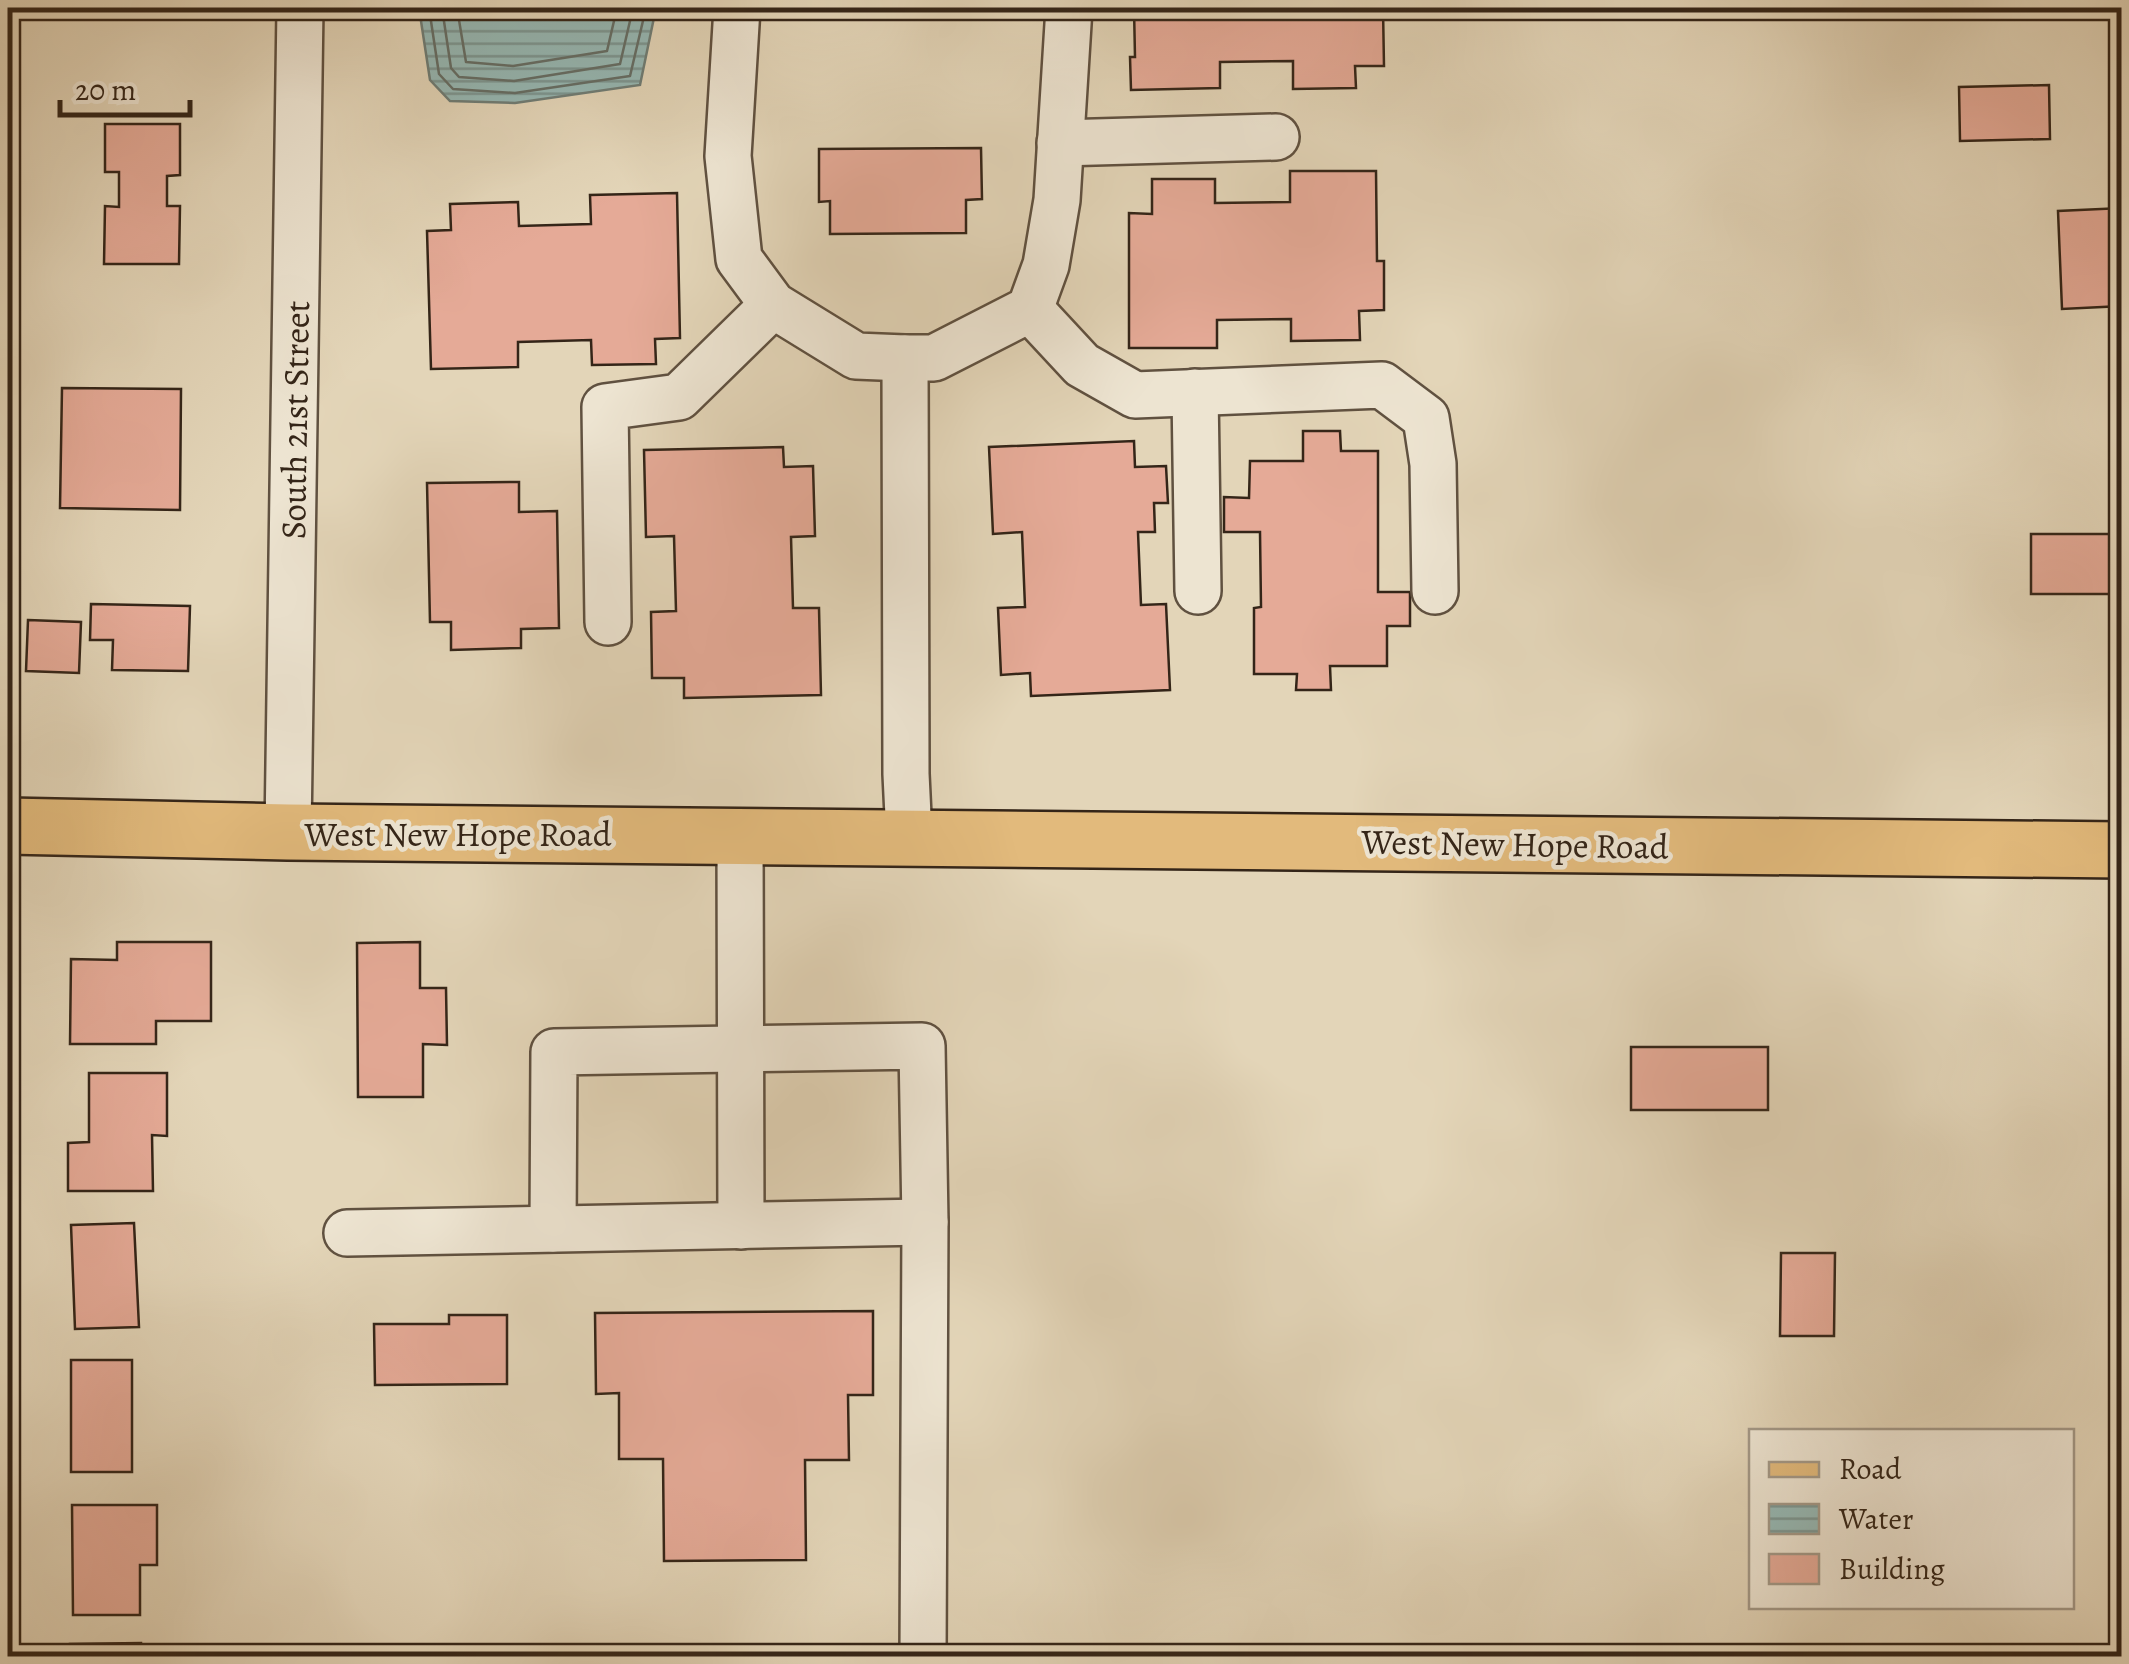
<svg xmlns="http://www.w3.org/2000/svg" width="2129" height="1664" viewBox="0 0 2129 1664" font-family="Alegreya,serif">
  <defs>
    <pattern id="water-rules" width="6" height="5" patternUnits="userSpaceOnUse" patternTransform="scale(2.5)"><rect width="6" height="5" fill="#96b8b4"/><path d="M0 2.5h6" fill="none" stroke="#7b9591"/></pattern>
  </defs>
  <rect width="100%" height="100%" fill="#e3d5b8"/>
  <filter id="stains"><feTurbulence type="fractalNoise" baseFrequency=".002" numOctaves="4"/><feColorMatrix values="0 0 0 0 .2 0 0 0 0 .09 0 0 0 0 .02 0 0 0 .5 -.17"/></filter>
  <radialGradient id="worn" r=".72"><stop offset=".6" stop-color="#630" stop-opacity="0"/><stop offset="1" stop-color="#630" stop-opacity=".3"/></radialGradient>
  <polygon fill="url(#water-rules)" stroke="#6f7d76" stroke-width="2.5" points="419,8 656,8 640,85 515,103 450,101 430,80"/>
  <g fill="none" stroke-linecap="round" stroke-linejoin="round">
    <g stroke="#656e66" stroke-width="2.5">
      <polyline points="429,8 439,74 453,89 515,93 630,76 646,8"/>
      <polyline points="442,8 451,68 459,77 514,81 620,64 633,8"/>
      <polyline points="457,8 466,62 513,66 607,51 617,8"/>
    </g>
  </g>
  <g fill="#e5aa97" stroke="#342518" stroke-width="2.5">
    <polygon points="1134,8 1383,8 1384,66 1355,66 1356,88 1293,89 1293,61 1220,62 1220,88 1131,90 1130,57 1135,57"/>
    <polygon points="2049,85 2050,139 1960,141 1959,87"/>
    <polygon points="105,124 180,124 180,175 167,176 167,206 180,206 179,264 104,264 105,206 119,207 119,172 105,172"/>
    <polygon points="981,148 982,199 966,200 966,233 830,234 830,201 819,202 819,149"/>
    <polygon points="1290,171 1376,171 1377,261 1384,261 1384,310 1359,311 1360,340 1291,341 1291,319 1217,320 1217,348 1129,348 1129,213 1152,214 1152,179 1215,179 1215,203 1290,202"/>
    <polygon points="677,193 680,338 655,339 656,364 592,365 591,340 518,342 518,367 431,369 427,231 451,230 450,204 518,202 519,226 591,224 590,195"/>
    <polygon points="2122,208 2122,306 2062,309 2058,211"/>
    <polygon points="62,388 181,389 180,510 60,508"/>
    <polygon points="1303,431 1340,431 1341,451 1378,451 1378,592 1410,592 1410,626 1387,626 1387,666 1330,666 1331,690 1296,690 1297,674 1254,674 1254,608 1261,607 1260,532 1224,532 1224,497 1249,498 1250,461 1303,461"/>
    <polygon points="1134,441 1135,467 1166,466 1168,503 1154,503 1155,532 1138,532 1141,605 1166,604 1170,690 1031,696 1030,673 1001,675 998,608 1025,607 1022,532 993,534 989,447"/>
    <polygon points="783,447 784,467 813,466 815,536 791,537 793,608 819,608 821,695 684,698 684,678 652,678 651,612 676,611 674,536 646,537 644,450"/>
    <polygon points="519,482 519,512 557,511 559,628 521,629 521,648 451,650 451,622 430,622 427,483"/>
    <rect x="2031" y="534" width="89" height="60"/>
    <polygon points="91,604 190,606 188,671 112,670 113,640 90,640"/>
    <polygon points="28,620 81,622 79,673 26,671"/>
    <polygon points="117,942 211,942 211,1021 156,1021 156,1044 70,1044 71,959 117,960"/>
    <polygon points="420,942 420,988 446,988 447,1045 423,1044 423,1097 358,1097 357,943"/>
    <rect x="1631" y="1047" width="137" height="63"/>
    <polygon points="89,1073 167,1073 167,1136 152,1135 153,1191 68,1191 68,1143 89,1142"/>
    <polygon points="134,1223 139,1327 75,1329 71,1225"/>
    <polygon points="1781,1253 1835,1253 1834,1336 1780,1336"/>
    <polygon points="873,1311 873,1395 848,1395 849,1460 805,1460 806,1560 664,1561 663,1459 619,1459 619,1393 596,1394 595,1313"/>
    <polygon points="449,1315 507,1315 507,1384 375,1385 374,1324 449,1324"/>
    <rect x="71" y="1360" width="61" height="112"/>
    <polygon points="72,1505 157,1505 157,1565 140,1565 140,1615 73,1615"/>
    <polygon points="141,1643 141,1656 70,1656 70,1644"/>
  </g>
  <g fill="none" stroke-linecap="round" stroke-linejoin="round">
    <g stroke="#605140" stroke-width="50">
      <g id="minor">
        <polyline points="737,8 728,156 739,259 773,305 856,356 905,358 934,358 1030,309 1046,265 1057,200 1069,8"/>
        <polyline points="1060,143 1276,137"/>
        <polyline points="1030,309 1082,365 1135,395 1382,385 1426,418 1433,464 1435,591"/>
        <polyline points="905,358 906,774 909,837"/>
        <polyline points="1195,392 1198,591"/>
        <polyline points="608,622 605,407 679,397 773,305"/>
        <polyline points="288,832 300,8"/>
        <polyline points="740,836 741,1226"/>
        <polyline points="553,1229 554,1052 922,1046 925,1222 923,1656"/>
        <polyline points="347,1233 925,1222"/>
      </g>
    </g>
    <g stroke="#342518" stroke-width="60">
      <polyline id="major" points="8,826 288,832 2122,850"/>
    </g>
    <use href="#minor" stroke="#ede4d1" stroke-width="45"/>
    <use href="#major" stroke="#e2ba7c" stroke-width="55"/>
  </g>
  <g text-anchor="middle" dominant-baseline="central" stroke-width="9" stroke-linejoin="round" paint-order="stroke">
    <g font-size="35" fill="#342518" stroke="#ede4d1">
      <text transform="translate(295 420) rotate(-89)">South 21st Street</text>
      <text x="458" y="834">West New Hope Road</text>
      <text transform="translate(1515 844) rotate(1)">West New Hope Road</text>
    </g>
  </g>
  <rect width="2129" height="1664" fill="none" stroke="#e3d5b8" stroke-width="40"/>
  <rect x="10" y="10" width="2109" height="1644" fill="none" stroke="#342518" stroke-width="5"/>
  <rect x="20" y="20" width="2089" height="1624" fill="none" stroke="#342518" stroke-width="2.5"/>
  <rect x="1749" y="1429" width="325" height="180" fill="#ede4d1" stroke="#a39887" stroke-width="2.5"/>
  <rect x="1769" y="1462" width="50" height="15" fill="#e2ba7c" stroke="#a39887" stroke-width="2.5"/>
  <text x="1839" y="1479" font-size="30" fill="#342518">Road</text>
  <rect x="1769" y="1504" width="50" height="30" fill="url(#water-rules)" stroke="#a39887" stroke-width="2.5"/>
  <text x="1839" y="1529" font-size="30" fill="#342518">Water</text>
  <rect x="1769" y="1554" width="50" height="30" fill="#e5aa97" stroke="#a39887" stroke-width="2.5"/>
  <text x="1839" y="1579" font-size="30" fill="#342518">Building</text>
  <path d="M60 100v15h130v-15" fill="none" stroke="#342518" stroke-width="5"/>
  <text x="75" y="100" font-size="30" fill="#342518" stroke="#ede4d1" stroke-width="8" paint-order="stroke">20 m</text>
  <rect width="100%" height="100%" filter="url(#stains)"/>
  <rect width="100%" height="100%" fill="url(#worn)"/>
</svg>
